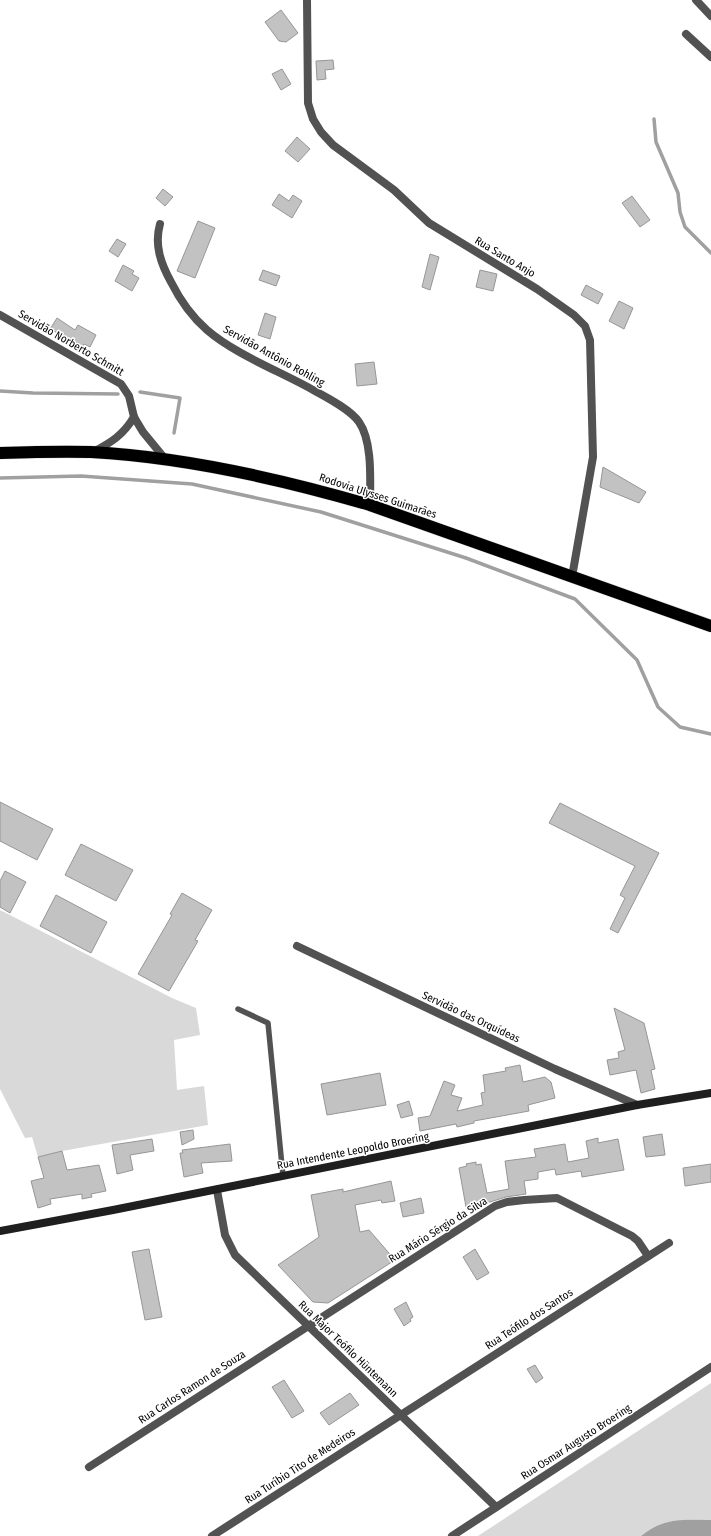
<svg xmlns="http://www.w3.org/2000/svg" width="711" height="1536" viewBox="0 0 711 1536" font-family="'Fira Sans Condensed',sans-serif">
  <rect width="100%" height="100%" fill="#fff"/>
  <g fill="#d9d9d9">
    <polygon points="0,910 172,998 196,1008 200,1035 174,1040 177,1090 204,1086 208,1125 62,1151 38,1157 32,1137 25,1138 0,1089"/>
    <path d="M711 1383V1520C683 1520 664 1517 641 1536H478Z"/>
  </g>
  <path fill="#a0a0a0" d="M711 1520V1536H641C664 1517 683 1520 711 1520Z"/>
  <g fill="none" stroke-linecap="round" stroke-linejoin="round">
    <g stroke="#a0a0a0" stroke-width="3.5">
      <polyline points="654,119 656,142 678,193 680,212 685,227 711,253"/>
      <polyline points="0,391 33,393 118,394"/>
      <polyline points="140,392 180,398 174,433"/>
      <polyline points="0,478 81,476 192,484 321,512 466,558 575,599 637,660 658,707 680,727 711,734"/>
    </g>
  </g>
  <g fill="#c2c2c2" stroke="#969696">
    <polygon points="281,10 298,33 286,42 279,41 265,22"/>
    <polygon points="333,60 334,69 325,70 326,79 317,80 316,61"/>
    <polygon points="282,69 291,84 281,90 272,74"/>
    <polygon points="297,137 310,149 298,162 285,151"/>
    <polygon points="163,189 173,197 165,206 156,198"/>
    <polygon points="279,194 289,201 293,195 302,201 292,218 272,205"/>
    <polygon points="632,196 650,220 640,227 622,203"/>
    <polygon points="198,221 215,228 195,278 177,271"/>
    <polygon points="117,239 126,244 118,257 109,251"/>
    <polygon points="430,254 439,257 430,290 422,287"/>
    <polygon points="123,265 134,271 132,274 139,278 132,291 115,281"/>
    <polygon points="263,270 280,276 276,286 259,280"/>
    <polygon points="480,270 497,274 493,291 476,287"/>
    <polygon points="586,285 603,294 598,304 581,295"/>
    <polygon points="619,301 633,308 624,329 609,321"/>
    <polygon points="265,313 276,317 270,339 258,335"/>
    <polygon points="57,318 75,330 78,325 96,335 90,347 84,344 82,347 50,329"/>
    <polygon points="374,362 377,384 357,386 355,364"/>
    <polygon points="603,467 646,492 639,503 600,487"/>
    <polygon points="0,802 53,829 37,860 0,841"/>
    <polygon points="560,803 659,853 618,933 610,929 625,898 620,895 635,866 549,823"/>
    <polygon points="81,844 133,870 116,901 65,875"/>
    <polygon points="5,871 26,882 10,913 0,907 0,881"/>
    <polygon points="182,893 212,910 195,940 198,941 169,991 138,974 172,915 170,914"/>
    <polygon points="56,895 107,922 91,953 40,926"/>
    <polygon points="614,1008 644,1023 655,1069 651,1070 655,1089 641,1093 636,1070 610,1075 607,1060 619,1058 618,1052 625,1050"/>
    <polygon points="520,1065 523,1082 545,1077 551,1082 555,1098 528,1105 529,1111 474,1121 474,1123 457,1127 456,1124 420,1131 418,1118 430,1116 444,1081 455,1085 451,1095 462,1098 457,1111 483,1105 481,1093 485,1092 483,1075 506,1071 505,1068"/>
    <polygon points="380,1073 386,1105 327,1115 321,1084"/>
    <polygon points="409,1101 413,1115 401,1118 397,1105"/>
    <polygon points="193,1130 194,1139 182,1145 180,1132"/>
    <polygon points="662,1134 665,1155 646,1157 643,1137"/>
    <polygon points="598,1138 598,1143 618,1139 624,1170 582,1177 581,1171 556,1175 555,1169 538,1172 538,1179 524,1181 526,1194 506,1197 490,1202 466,1207 459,1168 467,1166 466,1164 476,1162 476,1165 481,1164 487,1193 509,1189 505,1161 536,1157 534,1149 565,1144 568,1162 589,1158 586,1141"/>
    <polygon points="152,1139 154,1151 130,1155 133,1170 117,1174 112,1145"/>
    <polygon points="230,1144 232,1161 201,1163 203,1173 184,1177 180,1153 183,1153 182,1150"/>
    <polygon points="62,1151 67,1170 99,1165 106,1191 91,1194 92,1197 82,1199 82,1194 50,1199 51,1204 38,1208 31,1181 44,1178 38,1157"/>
    <polygon points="711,1164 711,1182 685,1186 683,1168"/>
    <polygon points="391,1181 395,1201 382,1203 381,1200 355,1205 360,1232 369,1230 395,1260 328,1303 313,1302 278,1265 319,1237 311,1195 343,1189 343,1192"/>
    <polygon points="421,1198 424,1213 403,1217 400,1203"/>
    <polygon points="149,1249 162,1317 145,1320 132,1252"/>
    <polygon points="475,1249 489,1273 477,1280 463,1257"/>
    <polygon points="406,1302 413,1317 410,1319 411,1321 404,1326 394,1309"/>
    <polygon points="535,1365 543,1378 536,1383 527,1369"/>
    <polygon points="284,1380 304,1411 292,1418 272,1387"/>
    <polygon points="350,1393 359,1405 329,1425 320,1413"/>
  </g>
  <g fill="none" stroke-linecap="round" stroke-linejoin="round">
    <g stroke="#dbdbdb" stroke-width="13">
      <path id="highway" d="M0 453C30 452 61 451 91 452 184 457 281 479 370 505L711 626"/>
    </g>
    <polyline stroke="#525252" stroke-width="5.5" points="238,1009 268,1023 283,1176"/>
    <g stroke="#525252" stroke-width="8">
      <polyline points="307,0 308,103 313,119 321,132 333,145 394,190 429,223 537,289 574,315 585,326 590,340 593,457 572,577"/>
      <polyline points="696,0 711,16"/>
      <polyline points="686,34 711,57"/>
      <path d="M160 224C154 245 161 264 171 282 180 300 192 317 207 330 236 355 282 372 315 391 328 398 351 410 359 422 373 442 370 482 370 505"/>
      <polyline points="0,315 121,384 129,396 134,417 143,432 166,460"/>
      <path d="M93 452C112 442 123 435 134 417"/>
      <polyline points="297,946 555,1069 637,1105"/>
      <polyline points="217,1190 225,1235 235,1255 496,1507"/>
      <polyline points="89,1467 495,1206 507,1202 524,1200 557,1198 632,1236 638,1241 648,1256"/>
      <polyline points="212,1536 669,1243"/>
      <polyline points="452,1536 711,1367"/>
    </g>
    <polyline stroke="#1f1f1f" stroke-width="8" points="0,1231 113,1210 637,1105 711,1093"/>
    <use href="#highway" stroke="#000" stroke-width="12"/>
  </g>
  <g text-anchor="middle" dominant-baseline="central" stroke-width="3" stroke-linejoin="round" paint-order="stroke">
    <g font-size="11" fill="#000" stroke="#fff">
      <text transform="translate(505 257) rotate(31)">Rua Santo Anjo</text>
      <text transform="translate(71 343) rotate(30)">Servidão Norberto Schmitt</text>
      <text transform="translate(274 356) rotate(29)">Servidão Antônio Rohling</text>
      <text transform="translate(378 496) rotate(18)">Rodovia Ulysses Guimarães</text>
      <text transform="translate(471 1017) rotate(25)">Servidão das Orquídeas</text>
      <text transform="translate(353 1151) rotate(-11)">Rua Intendente Leopoldo Broering</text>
      <text transform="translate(438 1230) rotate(-32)">Rua Mário Sérgio da Silva</text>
      <text transform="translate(529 1319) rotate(-33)">Rua Teófilo dos Santos</text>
      <text transform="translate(348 1349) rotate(44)">Rua Major Teófilo Hüntemann</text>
      <text transform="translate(192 1387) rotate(-33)">Rua Carlos Ramon de Souza</text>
      <text transform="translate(576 1442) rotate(-33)">Rua Osmar Augusto Broering</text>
      <text transform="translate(300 1466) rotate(-33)">Rua Turíbio Tito de Medeiros</text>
    </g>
  </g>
</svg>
